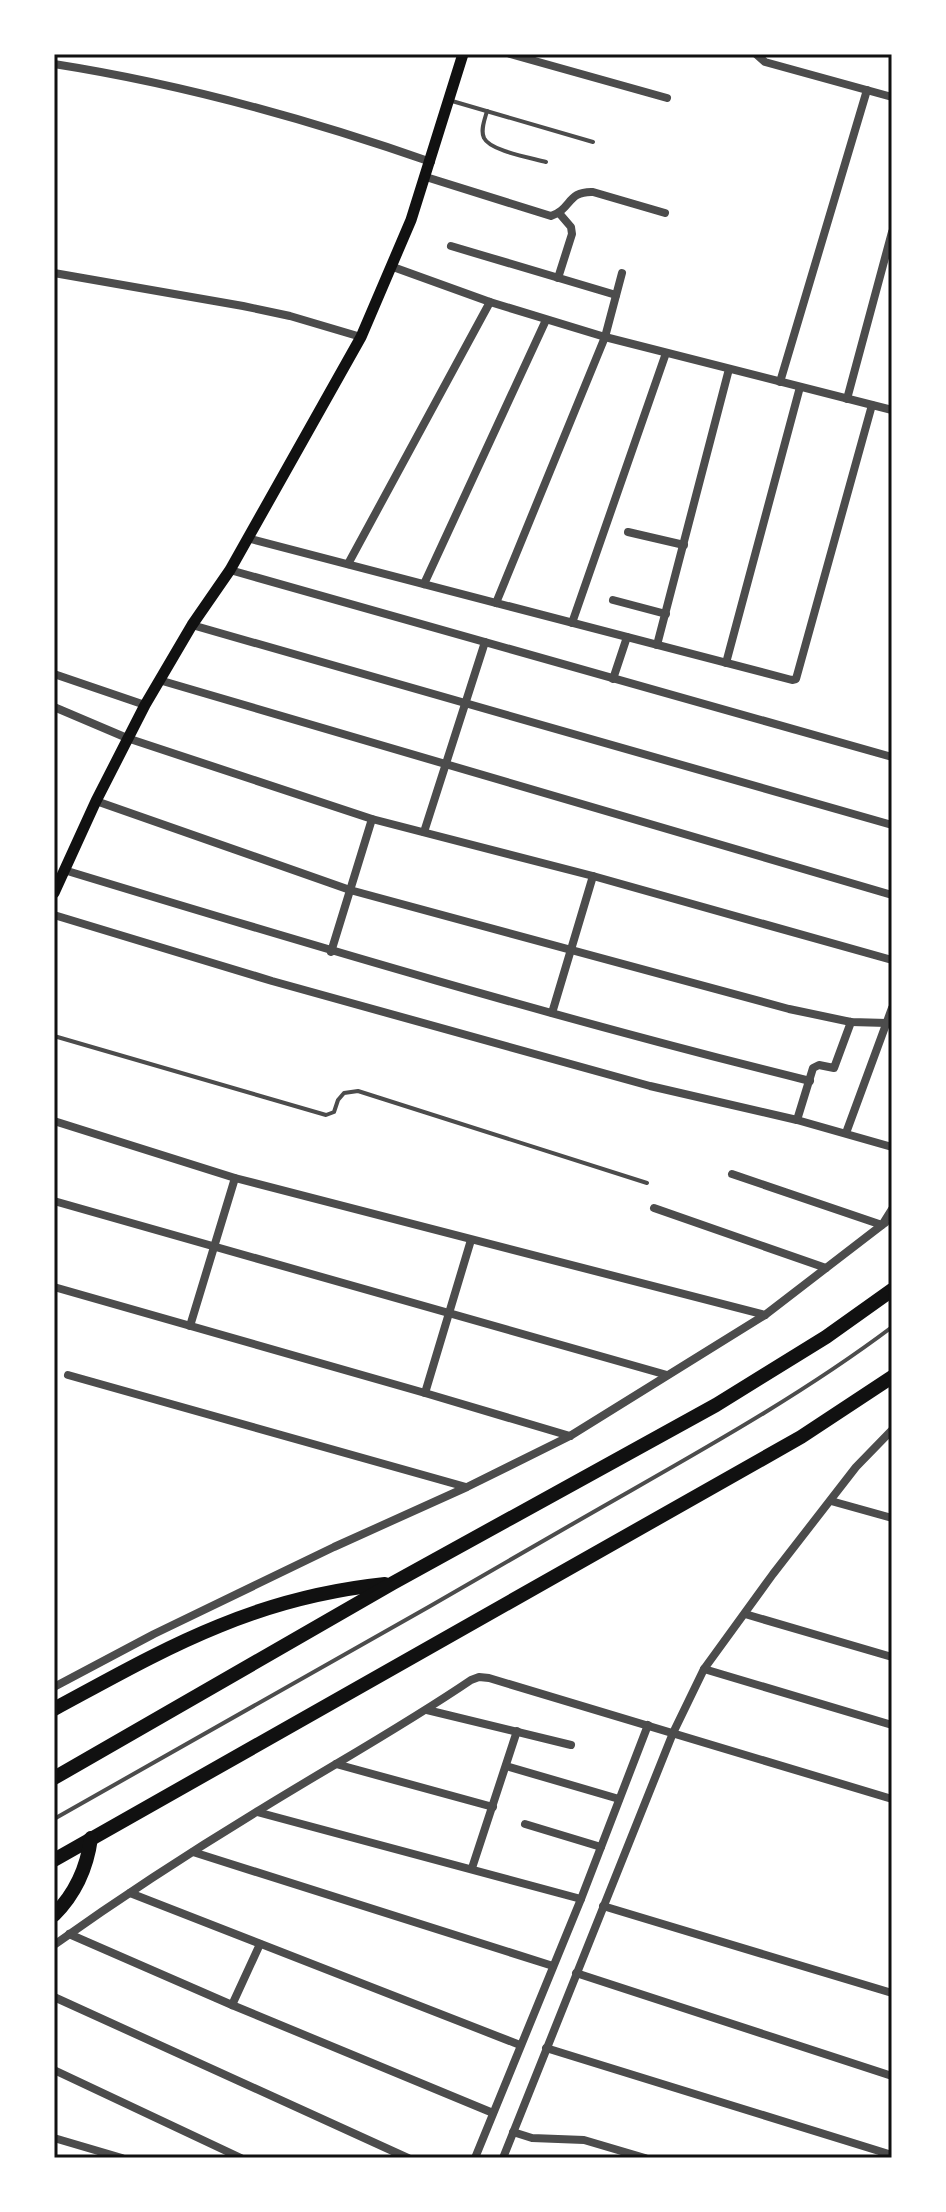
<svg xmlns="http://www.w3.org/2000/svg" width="946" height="2212" viewBox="0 0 946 2212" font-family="Raleway,sans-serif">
  <rect width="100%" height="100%" fill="#fff"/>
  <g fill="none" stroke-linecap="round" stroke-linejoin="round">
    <g stroke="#4c4c4c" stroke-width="4">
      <polyline points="452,101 593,142"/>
      <path d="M487 111C485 119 480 130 484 138 490 151 532 158 546 162"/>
      <polyline points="54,1036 326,1115 334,1112 338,1100 344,1093 358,1091 647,1183"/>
      <path d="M54 1819C226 1723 398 1625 569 1526 678 1463 791 1403 892 1327"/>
    </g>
    <g stroke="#4c4c4c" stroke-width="8">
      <polyline points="510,54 667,98"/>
      <polyline points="756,54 765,62 892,97"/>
      <path d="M54 64C182 84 308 119 431 162"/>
      <path d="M426 177 551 216C572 209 567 191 593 192L665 213"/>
      <polyline points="451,246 616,295"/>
      <polyline points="393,267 490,302 605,337 892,410"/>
      <polyline points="54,273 243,306 290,316 361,337"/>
      <polyline points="558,278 572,234 571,227 559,213"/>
      <polyline points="780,382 867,90"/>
      <polyline points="847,399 892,232"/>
      <polyline points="628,532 684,545"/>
      <polyline points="247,538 792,680 796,679 872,405"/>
      <polyline points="348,564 490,302"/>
      <polyline points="230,570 892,757"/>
      <polyline points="424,584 546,320"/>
      <polyline points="613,600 666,614"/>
      <polyline points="496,603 605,337 622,273"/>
      <polyline points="572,623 666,353"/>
      <polyline points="192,625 892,825"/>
      <polyline points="657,645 729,369"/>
      <polyline points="726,663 800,387"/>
      <polyline points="54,674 145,705"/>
      <polyline points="613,679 627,637"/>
      <polyline points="159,680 892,895"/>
      <polyline points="54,707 127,738 372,819 593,876 892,960"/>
      <polyline points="96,801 350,890 789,1009 851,1022 887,1023"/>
      <polyline points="424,832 485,642"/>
      <path d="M64 870C311 945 559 1019 810 1081"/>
      <polyline points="54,915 272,981 650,1086 797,1120 892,1147"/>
      <polyline points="331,952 372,819"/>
      <polyline points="552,1013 593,876"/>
      <polyline points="797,1120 813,1068 819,1065 834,1068 851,1022"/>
      <polyline points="54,1121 235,1178 765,1315"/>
      <polyline points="846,1133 892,1008"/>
      <polyline points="732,1174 882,1225 885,1223"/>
      <polyline points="54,1201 667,1375"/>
      <polyline points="654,1208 826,1268"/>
      <polyline points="54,1287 425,1393 570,1436"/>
      <polyline points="190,1326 235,1178"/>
      <polyline points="68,1375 466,1487"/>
      <polyline points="425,1393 471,1240"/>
      <polyline points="831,1501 892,1518"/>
      <polyline points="745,1614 892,1657"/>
      <polyline points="704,1669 892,1725"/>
      <polyline points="54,1687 154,1634 334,1547 467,1487 570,1436 765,1315 882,1225 892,1209"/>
      <polyline points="427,1710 571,1745"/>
      <polyline points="336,1764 493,1807"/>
      <polyline points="506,1766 619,1799"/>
      <polyline points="257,1812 581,1899"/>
      <polyline points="525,1824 601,1847"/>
      <polyline points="193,1852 553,1966"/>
      <polyline points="472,1868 517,1731"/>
      <polyline points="130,1893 520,2045"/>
      <polyline points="603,1906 892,1993"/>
      <polyline points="69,1934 232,2005 493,2113"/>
      <path d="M54 1945C120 1898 189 1853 258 1811 329 1767 402 1727 471 1680L479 1677 489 1678 892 1799"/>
      <polyline points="576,1973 892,2076"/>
      <polyline points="54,1997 408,2158"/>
      <polyline points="232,2005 260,1944"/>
      <polyline points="546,2048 892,2155"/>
      <polyline points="54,2070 241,2158"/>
      <polyline points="513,2132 532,2138 584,2140 645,2158"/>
      <polyline points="54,2138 122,2158"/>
      <polyline points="475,2158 581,1899 648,1725"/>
      <polyline points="503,2158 673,1733 704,1669 773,1574 856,1467 892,1430"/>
    </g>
    <polyline stroke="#111" stroke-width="11" points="54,893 96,801 145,705 192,625 230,570 361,337 411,220 463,54"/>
    <g stroke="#111" stroke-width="14">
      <path d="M54 1709C108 1680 162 1649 219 1626 272 1604 328 1590 385 1584"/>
      <polyline points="54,1778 393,1583 716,1405 826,1337 892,1290"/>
      <polyline points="54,1860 801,1437 892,1377"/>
      <path d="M54 1915C75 1894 87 1868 91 1838"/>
    </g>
  </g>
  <rect width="946" height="2212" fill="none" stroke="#ffffff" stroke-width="112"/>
  <rect x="56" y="56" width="834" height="2100" fill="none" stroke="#111" stroke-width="3"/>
</svg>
